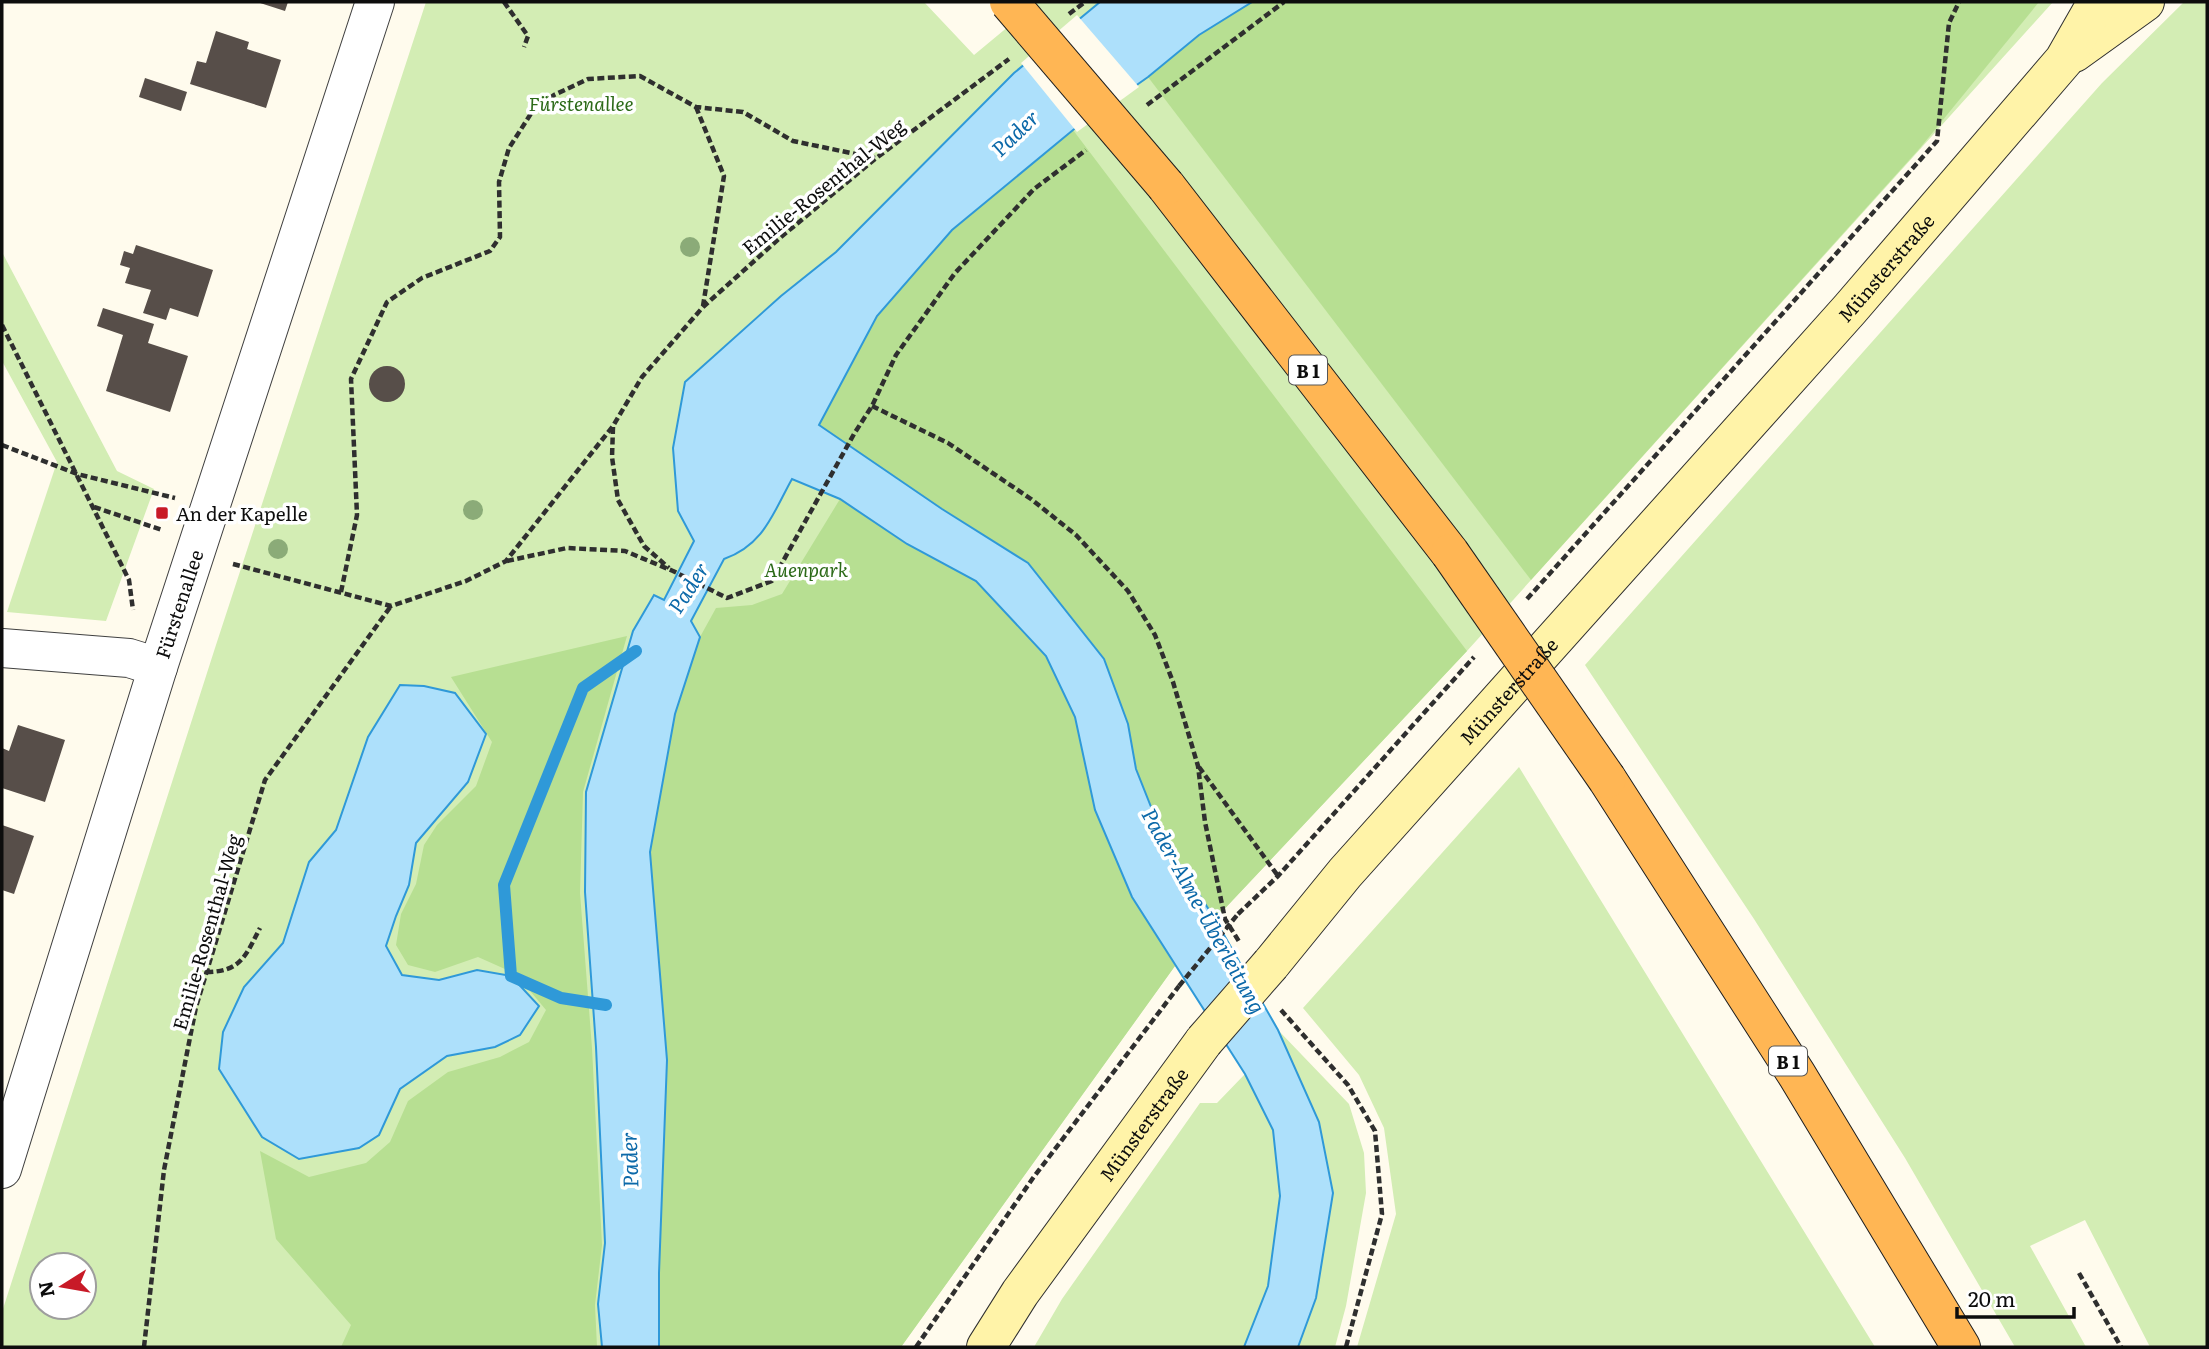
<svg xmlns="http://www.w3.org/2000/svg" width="2209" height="1349" viewBox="0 0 2209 1349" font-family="Literata,serif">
  <rect width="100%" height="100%" fill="#fffbed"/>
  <g fill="#d3edb4" fill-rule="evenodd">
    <path d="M426 2H924L974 55 1038 2H2053L1467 651 1215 919 1175 966 901 1347H2V1312L215 648ZM42 1265H84V1307H42Z"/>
    <polygon points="2184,2 2207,2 2207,1347 2150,1347 2085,1220 2030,1246 2086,1347 2015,1347 1905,1158 1754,919 1585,665 2102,83"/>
    <polygon points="2,252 117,471 154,489 106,621 7,612 57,462 2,361"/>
    <polygon points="1519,767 1875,1347 1357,1347 1396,1214 1384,1128 1359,1075 1303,1008"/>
    <polygon points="1278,1030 1349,1104 1364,1153 1366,1193 1346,1306 1335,1347 1298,1347 1316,1298"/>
    <polygon points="1245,1074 1273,1130 1280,1196 1268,1286 1244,1347 1034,1347 1062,1299 1200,1103 1217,1103"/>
  </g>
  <g fill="#b7df92">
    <polygon points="1252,2 2039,2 1920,148 1531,580 1148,77 1199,35"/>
    <polygon points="1073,130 1467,651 1215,919 1165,842 1136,769 1128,724 1104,659 1028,563 942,509 819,425 877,316 952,230"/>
    <polygon points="840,499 907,544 976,581 1046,656 1075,717 1095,810 1132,897 1175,966 901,1347 659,1347 659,1273 667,1060 650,852 675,714 700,637 716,608 752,605 782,594"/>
    <polygon points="627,636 583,792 580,893 592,1048 602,1245 595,1305 597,1347 341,1347 351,1325 276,1239 260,1151 309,1177 366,1163 390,1142 408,1101 448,1072 500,1057 529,1042 546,1010 516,974 478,957 435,972 408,965 396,945 401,914 416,884 424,845 437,825 476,786 492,742 451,677"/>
  </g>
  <g fill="#ade0fb" stroke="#2f99d8" stroke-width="2">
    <path d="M1100 2H1252L1199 35 1148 77 1073 130 952 230 877 316 819 425 942 509 1028 563 1104 659 1128 724 1136 769 1165 842 1215 919 1278 1030 1319 1122 1333 1193 1316 1298 1298 1347H1244L1268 1286 1280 1196 1273 1130 1245 1074 1132 897 1095 810 1075 717 1046 656 976 581 907 544 840 499 792 479C773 513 764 545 724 559L691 621 700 637 675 714 650 852 667 1060 659 1273V1347H602L598 1304 605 1243 596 1047 585 892 586 792 633 631 654 595 664 600 694 541 678 511 673 448 685 382 781 296 836 252 1014 73Z"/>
    <polygon points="400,685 424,686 455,693 486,734 468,782 416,843 409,885 396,916 386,946 402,975 439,980 477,970 511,976 539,1006 520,1035 495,1047 447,1056 400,1089 379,1135 359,1148 299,1159 262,1137 219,1069 223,1032 244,987 283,943 309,862 336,830 368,737"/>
  </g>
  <polygon fill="#fffbed" points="1077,15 1139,87 1077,132 1021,63"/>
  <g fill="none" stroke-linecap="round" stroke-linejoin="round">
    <polyline stroke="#2f99d8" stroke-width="12" points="606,1005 561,998 511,976 504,885 583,688 636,651"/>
  </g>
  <g fill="#574e49">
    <polygon points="257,2 288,2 285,11"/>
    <polygon points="216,31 249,42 247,49 281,60 266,108 190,84 197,61 206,63"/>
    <polygon points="145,78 187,92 181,111 139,97"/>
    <polygon points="136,245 213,270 198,317 170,308 166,320 143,313 151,290 125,283 130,268 120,265 124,251 133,254"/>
    <polygon points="103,308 154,324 148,343 188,356 170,412 106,391 123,335 97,326"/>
    <circle cx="387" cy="384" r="18"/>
    <polygon points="18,725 65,740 45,802 2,788 2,748 9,751"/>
    <polygon points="2,825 34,836 14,894 2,890"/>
  </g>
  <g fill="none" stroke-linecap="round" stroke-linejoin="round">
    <g stroke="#404040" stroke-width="40">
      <polyline id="minor" points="2,648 129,658 158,667"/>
    </g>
    <g stroke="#404040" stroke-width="40">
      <g id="tertiary">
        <path id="s1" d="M2 1169 158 667 375 2"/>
      </g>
    </g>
    <g stroke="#2f2f2f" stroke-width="40">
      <g id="secondary">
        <polyline points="2074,53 2145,2"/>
        <path id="s2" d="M1271 964 1345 873 1850 309 2064 60 2097 2"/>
        <path id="s3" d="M986 1347 1020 1293 1204 1041"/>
      </g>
    </g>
    <g stroke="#1e1e1e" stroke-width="40">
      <g id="trunk">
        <polyline points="1166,186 1450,553"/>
        <polyline points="1607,779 1797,1075 1961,1347"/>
      </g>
    </g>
    <g stroke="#2f2f2f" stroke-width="4.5" stroke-dasharray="7 3.5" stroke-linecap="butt">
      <polyline points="504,2 528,36 524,47"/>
      <polyline points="1069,14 1085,2"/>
      <polyline points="1147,105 1284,2"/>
      <polyline points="696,107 724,176 703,306"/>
      <polyline points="2,325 129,580 133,610"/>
      <polyline points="872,406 948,443 1031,499 1076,535 1128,591 1155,635 1173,682 1198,766 1205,822 1225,919 1240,943"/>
      <polyline points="613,427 612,457 618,500 644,546 669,568"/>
      <polyline points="2,445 77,474 175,498"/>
      <polyline points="94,507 162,530"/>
      <polyline points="507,561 567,548 625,551 673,571 727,598 772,581 854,434 872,406 896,355 955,273 1034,189 1086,150"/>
      <polyline points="233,564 391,606 466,581 506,561 613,426 642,377 703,307 781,237 875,159 1009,59"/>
      <polyline points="341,592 357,515 351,379 387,302 422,278 490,251 500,237 499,182 509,148 532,112 554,95 588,79 640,76 696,107 743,112 793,141 875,158"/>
      <polyline points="1527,599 1937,141 1949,23 1959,2"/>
      <polyline points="1199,767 1278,876"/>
      <polyline points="1238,914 1278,876 1474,657"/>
      <path d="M206 972C241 972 246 955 260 928"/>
      <polyline points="1281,1010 1348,1085 1375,1131 1382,1214 1346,1347"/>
      <polyline points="2079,1273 2121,1347"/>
      <polyline points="144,1347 164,1170 196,1007 265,780 391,606"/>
      <polyline points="916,1347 1033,1178 1179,986"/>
    </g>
    <use href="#minor" stroke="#fff" stroke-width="38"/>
    <use href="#tertiary" stroke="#fff" stroke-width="38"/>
    <use href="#secondary" stroke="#fff3a8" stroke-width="38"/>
    <use href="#trunk" stroke="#ffb654" stroke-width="38"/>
    <g stroke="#2f2f2f" stroke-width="40" stroke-linecap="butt">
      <polyline id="secondary-bridge" points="1204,1041 1271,964"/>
    </g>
    <g stroke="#1e1e1e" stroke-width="40" stroke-linecap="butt">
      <g id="trunk-bridge">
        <polyline points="1009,2 1166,186"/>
        <polyline points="1450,553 1607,779"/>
      </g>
    </g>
    <polyline stroke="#2f2f2f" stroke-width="4.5" stroke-dasharray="7 3.5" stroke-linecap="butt" points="1179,986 1238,914"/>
    <use href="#secondary-bridge" stroke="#fff3a8" stroke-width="38"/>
    <use href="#trunk-bridge" stroke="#ffb654" stroke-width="38"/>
  </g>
  <g fill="#8bab78">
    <circle cx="690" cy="247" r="10"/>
    <circle cx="473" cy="510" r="10"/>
    <circle cx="278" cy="549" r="10"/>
  </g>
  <rect fill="#c81a27" stroke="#fff" stroke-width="2.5" x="155" y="506" width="14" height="14" rx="3.5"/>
  <g text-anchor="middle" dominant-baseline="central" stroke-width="7" stroke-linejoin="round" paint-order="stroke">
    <g fill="#fff" stroke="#565656" stroke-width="2">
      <rect x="1289" y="355.5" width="38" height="29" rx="5"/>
      <rect x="1769" y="1046.5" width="38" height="29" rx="5"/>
    </g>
    <g font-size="18" font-weight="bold" fill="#0d0d0d">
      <text x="1308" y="370">B 1</text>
      <text x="1788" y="1061">B 1</text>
    </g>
    <g font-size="19" font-style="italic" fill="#2c6a18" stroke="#fff">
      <text x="581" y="103">Fürstenallee</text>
      <text x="806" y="569">Auenpark</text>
    </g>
    <g font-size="19" fill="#0d0d0d" stroke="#fff">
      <text transform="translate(823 186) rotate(-39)">Emilie-Rosenthal-Weg</text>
      <text stroke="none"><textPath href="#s2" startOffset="929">Münsterstraße</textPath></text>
      <text stroke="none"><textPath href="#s1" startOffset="592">Fürstenallee</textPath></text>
      <text stroke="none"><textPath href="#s2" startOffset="362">Münsterstraße</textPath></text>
      <text transform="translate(206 932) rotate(-74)">Emilie-Rosenthal-Weg</text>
      <text stroke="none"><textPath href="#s3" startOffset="273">Münsterstraße</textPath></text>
    </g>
    <g font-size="19" fill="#0d0d0d" stroke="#fff" text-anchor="start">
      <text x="176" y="513">An der Kapelle</text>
    </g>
    <g font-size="21" font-style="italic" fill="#0c69a9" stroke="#fff">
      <text transform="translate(1014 132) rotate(-44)">Pader</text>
      <text transform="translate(687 587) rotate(-57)">Pader</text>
      <text transform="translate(1205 910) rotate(61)">Pader-Alme-Überleitung</text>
      <text transform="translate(628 1160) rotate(-92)">Pader</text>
    </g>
  </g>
  <rect width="2209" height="1349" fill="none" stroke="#0d0d0d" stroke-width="7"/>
  <g transform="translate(63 1286) rotate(259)"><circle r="33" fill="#ffffff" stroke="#9e9e9e" stroke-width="2"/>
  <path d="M0-5L12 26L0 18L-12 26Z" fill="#c81a27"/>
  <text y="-10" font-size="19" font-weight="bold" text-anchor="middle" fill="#0d0d0d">N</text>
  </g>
  <path d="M1957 1307v10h117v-10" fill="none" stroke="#0d0d0d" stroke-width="3.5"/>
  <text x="1968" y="1307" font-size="21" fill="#0d0d0d" stroke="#ffffff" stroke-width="5" paint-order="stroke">20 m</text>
</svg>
